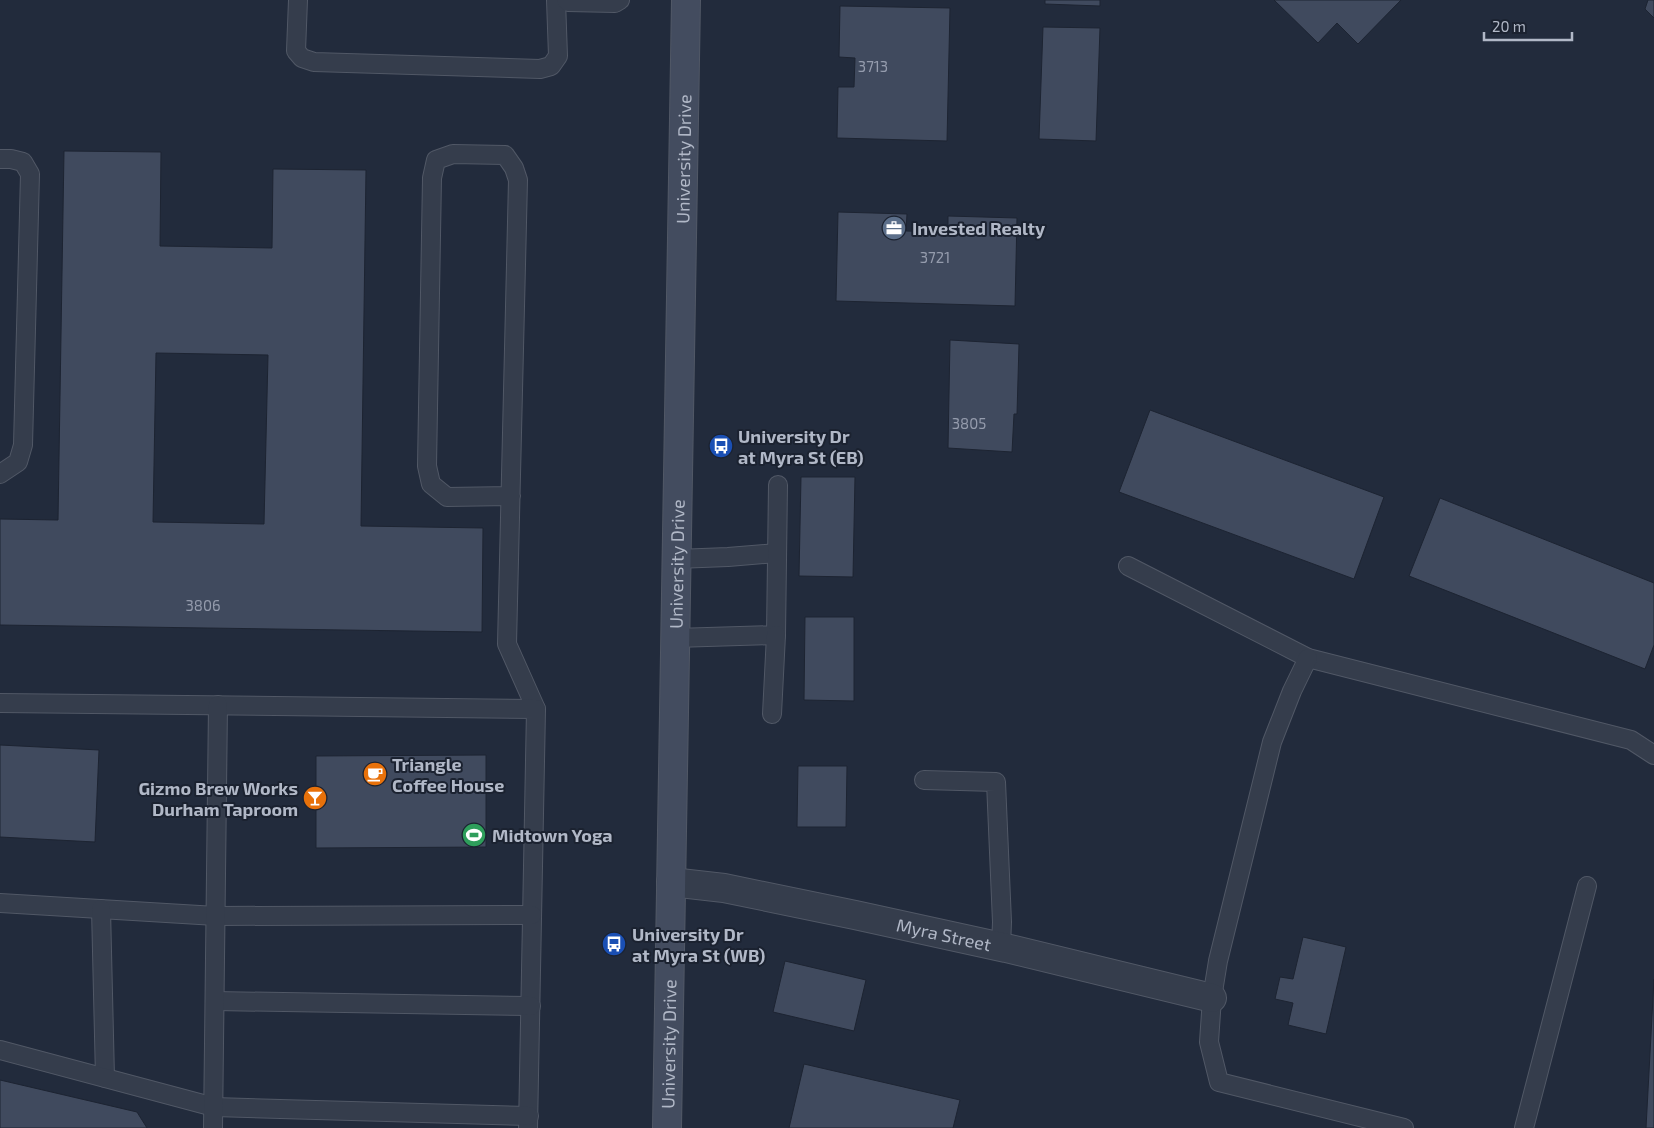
<svg xmlns="http://www.w3.org/2000/svg" width="1654" height="1128" viewBox="0 0 1654 1128" font-family="'Exo 2',sans-serif">
  <rect width="100%" height="100%" fill="#222b3c"/>
  <g fill="#404a5e" stroke="#1d2432" fill-rule="evenodd">
    <polygon points="1045,0 1100,0 1100,6 1045,4"/>
    <polygon points="1274,0 1401,0 1358,44 1337,23 1318,43"/>
    <polygon points="1648,0 1654,0 1654,18 1645,9"/>
    <polygon points="840,6 950,8 947,141 837,138 838,87 854,87 855,58 839,57"/>
    <polygon points="1043,27 1100,28 1096,141 1039,139"/>
    <path d="M64 151 161 152 160 246 272 248 273 169 366 170 361 526 483 528 482 632 0 625V519L58 520ZM156 353 268 355 264 524 153 522Z"/>
    <polygon points="838,212 907,214 906,231 948,232 948,216 1017,218 1015,306 836,301"/>
    <polygon points="950,340 1019,344 1017,414 1014,414 1012,452 948,448"/>
    <polygon points="1150,410 1384,497 1354,579 1119,492"/>
    <polygon points="801,477 855,477 853,577 799,576"/>
    <polygon points="1440,498 1654,583 1654,645 1645,669 1409,576"/>
    <polygon points="805,617 854,617 854,701 804,700"/>
    <polygon points="0,745 99,750 95,842 0,837"/>
    <polygon points="486,755 486,847 316,848 316,756"/>
    <polygon points="798,766 847,766 846,827 797,827"/>
    <polygon points="1303,937 1346,947 1326,1034 1288,1025 1293,1003 1275,999 1280,977 1293,979"/>
    <polygon points="785,961 866,980 854,1031 773,1012"/>
    <polygon points="1654,979 1654,1128 1646,1128"/>
    <polygon points="804,1064 960,1100 953,1128 789,1128"/>
    <polygon points="0,1080 137,1112 147,1128 0,1128"/>
  </g>
  <g fill="none" stroke-linecap="round" stroke-linejoin="round">
    <g stroke="#515866" stroke-width="20">
      <g id="lane">
        <polyline points="298,0 296,51 302,58 314,62 540,69 551,66 558,56 556,0"/>
        <polyline points="566,0 568,2 615,3 620,0"/>
        <polyline points="0,159 11,159 23,162 30,174 23,445 18,462 0,474"/>
        <polyline points="511,496 447,497 431,484 427,466 432,178 436,160 453,154 505,155 514,168 518,180 507,644 536,709"/>
        <polyline points="676,559 728,557 777,553"/>
        <polyline points="1128,566 1308,658 1631,740 1654,755"/>
        <polyline points="675,638 776,635 778,485"/>
        <polyline points="1308,658 1292,691 1272,742 1218,961 1212,998 1209,1042 1219,1082 1404,1128"/>
        <polyline points="0,703 536,709 528,1128"/>
        <polyline points="772,714 776,635"/>
        <polyline points="924,780 996,782 1002,922 1001,947"/>
        <polyline points="0,903 216,916 532,915"/>
        <polyline points="101,909 105,1078"/>
        <polyline points="215,1001 531,1006"/>
        <polyline points="0,1050 214,1107 529,1116"/>
        <polyline points="213,1128 218,705"/>
        <polyline points="1524,1128 1587,886"/>
      </g>
    </g>
    <g stroke="#515866" stroke-width="30">
      <g id="street">
        <path id="s1" d="M671 882 724 888 855 915 1006 948 1212 998"/>
      </g>
    </g>
    <g stroke="#515866" stroke-width="30">
      <g id="secondary">
        <path id="s2" d="M667 1128 686 0"/>
      </g>
    </g>
    <use href="#lane" stroke="#353d4c" stroke-width="18"/>
    <use href="#street" stroke="#353d4c" stroke-width="28"/>
    <use href="#secondary" stroke="#434c5f" stroke-width="28"/>
  </g>
  <defs>
    <g id="office-disc" transform="scale(1.25)"><circle r="9.5" fill="#5c6f8a" stroke="#1b2230"/><path d="M-6-3h4V-5.5h4V-3h4V5H-6ZM-1-4.5V-3h2v-1.5ZM-6 0V1H6V0Z" fill="#fff"/></g>
    <g id="bus-disc" transform="scale(1.25)"><circle r="9.5" fill="#1a4fb4" stroke="#1b2230"/><path d="M-5-6H5V4H4V6H2V4H-2V6H-4V4H-5ZM-3.5-4V0h7V-4ZM-3.5 1.2v1.5H-2V1.2ZM2 1.2v1.5H3.5V1.2Z" fill="#fff"/></g>
    <g id="cafe-disc" transform="scale(1.25)"><circle r="9.5" fill="#e8710a" stroke="#1b2230"/><path d="M-5.5-4.5H6V0H3Q3 3.5 0 3.5H-2.5Q-5.5 3.5-5.5 0ZM3-3.2v2h1.7v-2ZM-6 4.5H4V6H-6Z" fill="#fff"/></g>
    <g id="bar-disc" transform="scale(1.25)"><circle r="9.5" fill="#e8710a" stroke="#1b2230"/><path d="M-6-5H6L.8 .8V4.5H3.5V6h-7V4.5H-.8V.8Z" fill="#fff"/></g>
    <g id="stadium-disc" transform="scale(1.25)"><circle r="9.5" fill="#2e9e5b" stroke="#1b2230"/><path d="M0-5a6.5 5 0 1 0 0 10a6.5 5 0 1 0 0-10ZM-3.5-1.8h7v3.6h-7Z" fill="#fff"/></g>
  </defs>
  <g fill-rule="evenodd">
    <use href="#office-disc" x="894" y="228"/>
    <use href="#bus-disc" x="721" y="446"/>
    <use href="#cafe-disc" x="375" y="774"/>
    <use href="#bar-disc" x="315" y="798"/>
    <use href="#stadium-disc" x="474" y="835"/>
    <use href="#bus-disc" x="614" y="944"/>
  </g>
  <g text-anchor="middle" dominant-baseline="central" stroke-width="4" stroke-linejoin="round" paint-order="stroke">
    <g font-size="15" fill="#959cad">
      <text x="873" y="66">3713</text>
      <text x="935" y="257">3721</text>
      <text x="969" y="423">3805</text>
      <text x="203" y="605">3806</text>
    </g>
    <g font-size="18" fill="#b1b8c7" stroke="#1b2230">
      <text stroke="none"><textPath href="#s2" startOffset="969">University Drive</textPath></text>
      <text stroke="none"><textPath href="#s2" startOffset="564">University Drive</textPath></text>
      <text stroke="none"><textPath href="#s1" startOffset="278">Myra Street</textPath></text>
      <text stroke="none"><textPath href="#s2" startOffset="84">University Drive</textPath></text>
    </g>
    <g font-size="18" font-weight="bold" fill="#b1b8c7" stroke="#1b2230" text-anchor="start">
      <text x="912" y="228">Invested Realty</text>
      <text x="738" y="436">University Dr<tspan x="738" dy="21">at Myra St (EB)</tspan></text>
      <text x="392" y="764">Triangle<tspan x="392" dy="21">Coffee House</tspan></text>
      <text x="298" y="788" text-anchor="end">Gizmo Brew Works<tspan x="298" dy="21">Durham Taproom</tspan></text>
      <text x="492" y="835">Midtown Yoga</text>
      <text x="632" y="934">University Dr<tspan x="632" dy="21">at Myra St (WB)</tspan></text>
    </g>
  </g>
  <path d="M1484 32v8h88v-8" fill="none" stroke="#b1b8c7" stroke-width="2.5"/>
  <text x="1492" y="32" font-size="15" fill="#b1b8c7" stroke="#1b2230" stroke-width="4" paint-order="stroke">20 m</text>
</svg>
